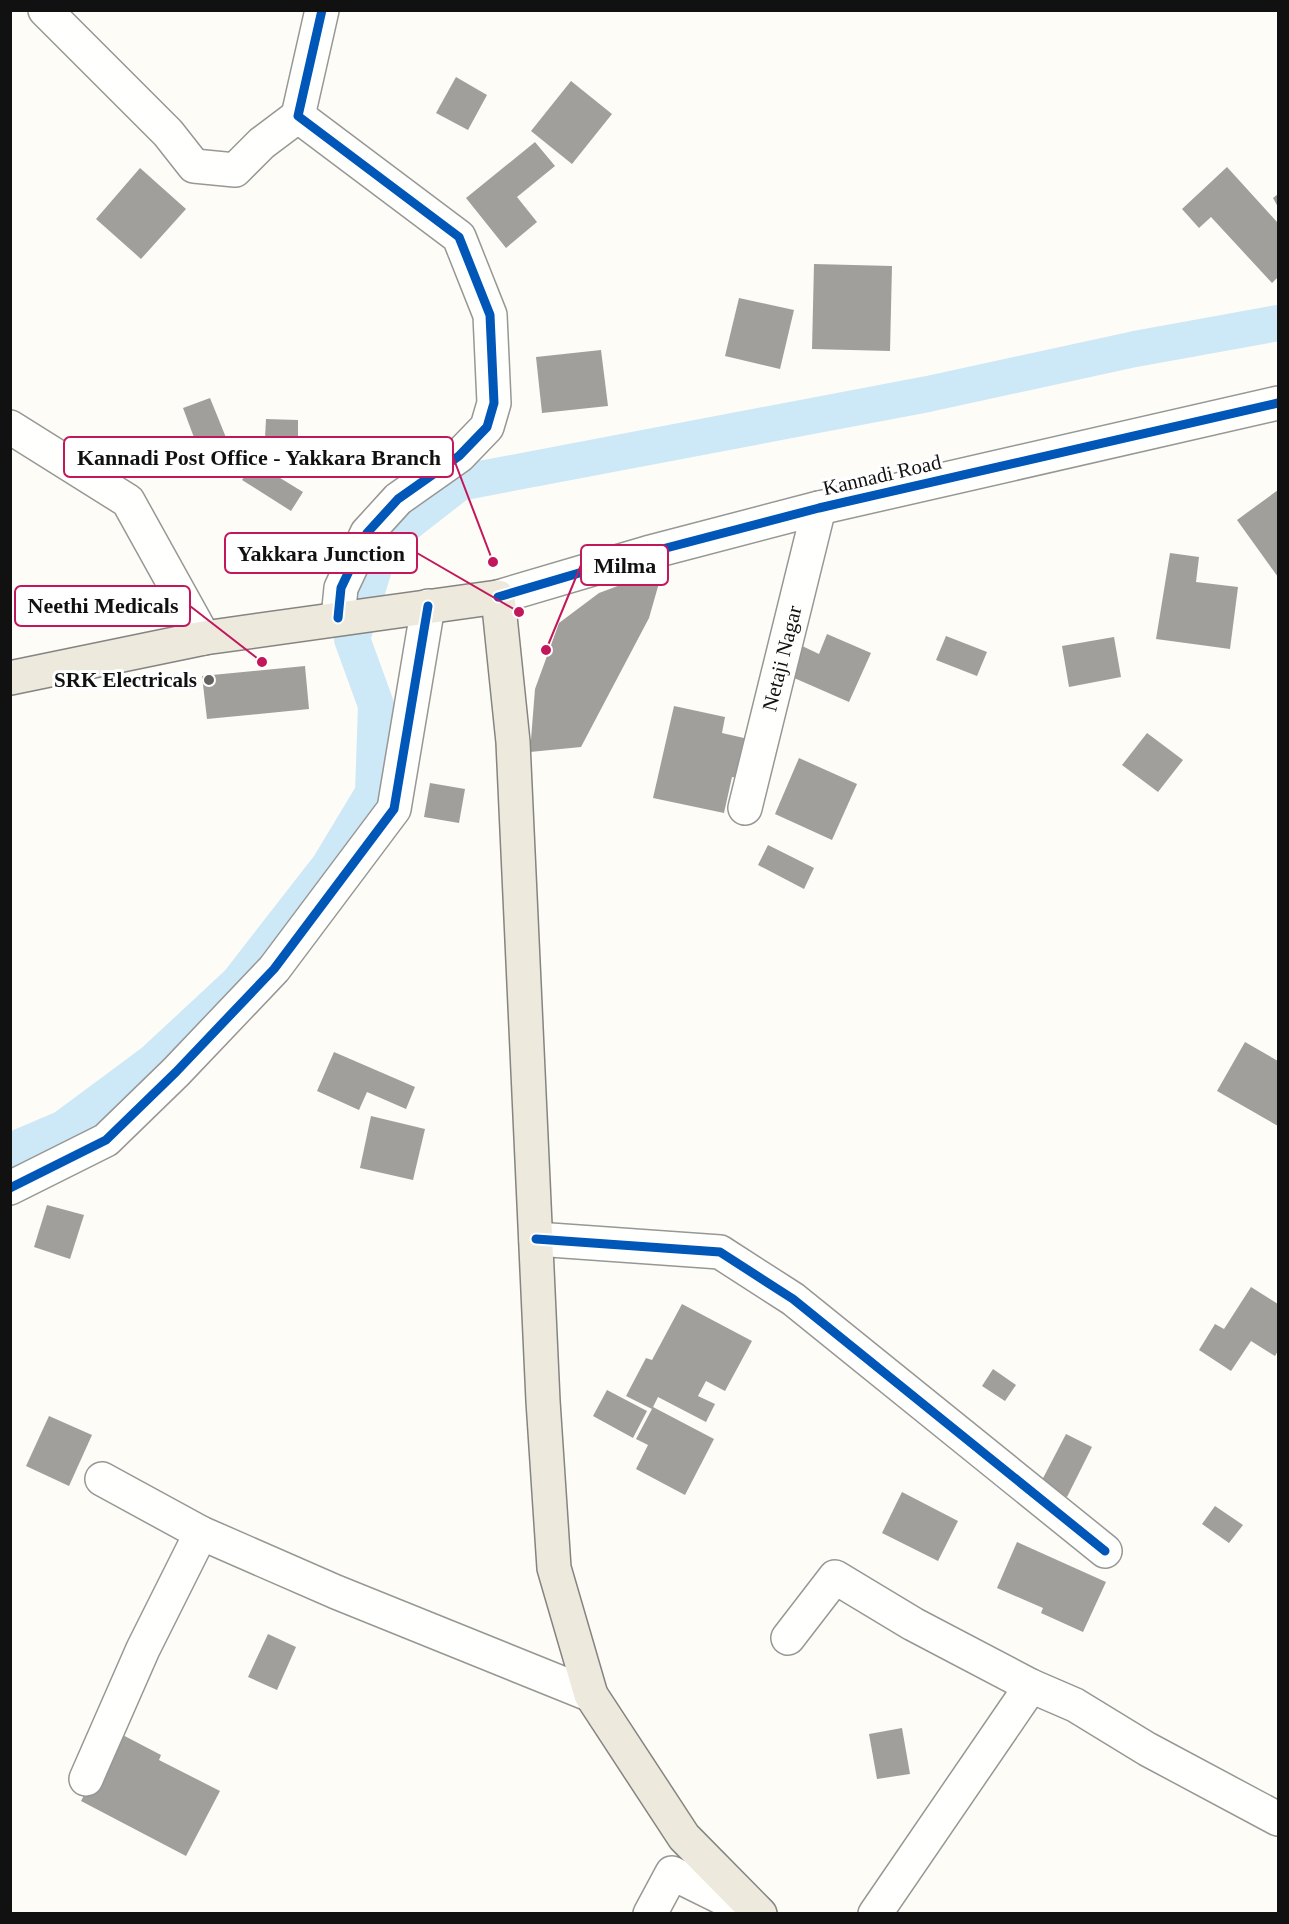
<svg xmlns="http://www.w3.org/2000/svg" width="1289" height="1924" viewBox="0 0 1289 1924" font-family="Georgia,serif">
  <rect width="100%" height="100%" fill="#fdfcf7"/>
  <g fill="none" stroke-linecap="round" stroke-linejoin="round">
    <polyline stroke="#cde8f7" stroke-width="36" points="10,1151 64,1128 153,1062 238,983 329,866 373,793 376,705 352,639 382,543 459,483 928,394 1135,349 1278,323"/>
  </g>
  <g fill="#a19f9c">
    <polygon points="456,77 487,95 468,130 436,113"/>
    <polygon points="571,81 612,114 572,164 531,131"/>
    <polygon points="535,142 555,166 517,197 537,222 506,248 466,198"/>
    <polygon points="1227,167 1278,223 1278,277 1272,283 1211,217 1199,228 1182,209"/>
    <polygon points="140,168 186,209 141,259 96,219"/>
    <polygon points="1278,194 1278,207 1273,198"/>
    <polygon points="814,264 892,266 890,351 812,349"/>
    <polygon points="739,298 794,310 780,369 725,356"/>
    <polygon points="601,350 608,406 542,413 536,357"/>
    <polygon points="210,398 227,440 199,451 183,408"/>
    <polygon points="266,419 298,420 298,438 265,438"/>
    <polygon points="254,462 303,492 291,511 242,480"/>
    <polygon points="1278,490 1278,577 1237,520"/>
    <polygon points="1170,553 1199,557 1196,582 1238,587 1230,649 1156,639"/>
    <polygon points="663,569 649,618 581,747 530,752 535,689 559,623 599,593"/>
    <polygon points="827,634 871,653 849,702 785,674 798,644 819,654"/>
    <polygon points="946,636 987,652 977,676 936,660"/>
    <polygon points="1114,637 1121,677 1069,687 1062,646"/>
    <polygon points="305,666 309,709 207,719 202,676"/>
    <polygon points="674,706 725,717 722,733 757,741 748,780 732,777 724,813 653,798"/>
    <polygon points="1147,733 1183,760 1158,792 1122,765"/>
    <polygon points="799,758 857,784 832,840 775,814"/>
    <polygon points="430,783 465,789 459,823 424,817"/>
    <polygon points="768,845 814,868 804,889 758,865"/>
    <polygon points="1245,1042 1278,1061 1278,1126 1217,1091"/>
    <polygon points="334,1052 415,1087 406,1109 367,1092 359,1110 317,1091"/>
    <polygon points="371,1116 425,1129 413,1180 360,1168"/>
    <polygon points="47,1205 84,1215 70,1259 34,1247"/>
    <polygon points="1251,1287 1278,1304 1278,1351 1275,1356 1251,1341 1231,1371 1199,1350 1215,1324 1224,1329"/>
    <polygon points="682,1304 752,1341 725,1391 706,1381 698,1396 715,1404 706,1422 658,1397 653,1407 714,1439 685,1495 636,1469 648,1445 636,1439 652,1409 626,1396 646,1358 652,1360"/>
    <polygon points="993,1369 1016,1385 1005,1401 982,1386"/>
    <polygon points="607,1390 647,1411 633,1438 593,1416"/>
    <polygon points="49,1416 92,1435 69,1486 26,1466"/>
    <polygon points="1066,1434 1092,1447 1067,1497 1040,1484"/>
    <polygon points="902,1492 958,1521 938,1561 882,1533"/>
    <polygon points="1215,1506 1243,1525 1229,1543 1202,1524"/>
    <polygon points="1017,1542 1106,1582 1083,1632 1041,1613 1043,1608 997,1588"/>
    <polygon points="268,1634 296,1647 277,1690 248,1677"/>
    <polygon points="902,1728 910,1774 877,1779 869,1734"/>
    <polygon points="117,1732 161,1755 159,1760 220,1791 186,1856 81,1801"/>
  </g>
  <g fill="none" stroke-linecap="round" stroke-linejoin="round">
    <g stroke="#979795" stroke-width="36">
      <g id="minor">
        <polyline points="45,10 168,133 194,166 235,170 262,143 298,116"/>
        <polyline points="322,10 298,116 459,237 490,315 494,403 487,427 459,456 398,499 367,533 341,588 338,618"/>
        <polyline points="10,427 128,501 204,638"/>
        <path id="s1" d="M745 808 819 508"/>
        <polyline points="10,1188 106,1140 176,1072 274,969 394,809 428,606"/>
        <polyline points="536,1239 720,1252 793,1299 1105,1551"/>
        <polyline points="102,1479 201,1533 336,1592 591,1695"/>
        <polyline points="788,1638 835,1577 913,1624 1031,1686 1075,1705 1147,1749 1278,1819"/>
        <polyline points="86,1779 143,1649 201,1533"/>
        <polyline points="650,1914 672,1873 755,1914"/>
        <polyline points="875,1914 1031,1686"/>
      </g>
    </g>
    <g stroke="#979795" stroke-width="36">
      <polyline id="tertiary" points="498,597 647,553 819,508 1278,403"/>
    </g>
    <g stroke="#858482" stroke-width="36">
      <polyline id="primary" points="10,678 204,638 498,597 513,742 543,1401 554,1568 591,1695 684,1837 760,1914"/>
    </g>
    <use href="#minor" stroke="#fffffe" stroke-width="33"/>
    <use href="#tertiary" stroke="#fffffe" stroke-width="33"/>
    <use href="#primary" stroke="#ede9dc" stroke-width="33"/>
    <g stroke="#fff" stroke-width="13">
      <g id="cycleway">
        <polyline points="322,10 298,116 459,237 490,315 494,403 487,427 459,456 398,499 367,533 341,588 338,618"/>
        <polyline points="498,597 647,553 819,508 1278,403"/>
        <polyline points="10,1188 106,1140 176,1072 274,969 394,809 428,606"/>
        <polyline points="536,1239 720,1252 793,1299 1105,1551"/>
      </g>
    </g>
    <use href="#cycleway" stroke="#0057b8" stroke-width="9"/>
  </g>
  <circle fill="#646362" stroke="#fff" stroke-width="2" cx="209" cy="680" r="6"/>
  <g text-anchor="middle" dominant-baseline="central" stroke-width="6" stroke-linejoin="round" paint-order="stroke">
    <g font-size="21" fill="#111" stroke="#fff">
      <text transform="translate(882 475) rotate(-13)">Kannadi Road</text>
      <text stroke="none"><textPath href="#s1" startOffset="154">Netaji Nagar</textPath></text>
    </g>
    <g font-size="21" font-weight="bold" fill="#111" stroke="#fff" text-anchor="end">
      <text x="197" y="680">SRK Electricals</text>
    </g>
  </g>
  <path fill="none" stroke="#c2185b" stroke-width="2" d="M493 562L453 457M519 612L417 553M546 650L581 565M262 662L190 606"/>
  <g fill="#c2185b" stroke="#fff" stroke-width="2">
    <circle cx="493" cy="562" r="6"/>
    <circle cx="519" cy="612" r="6"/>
    <circle cx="546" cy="650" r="6"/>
    <circle cx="262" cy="662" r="6"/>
  </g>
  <g fill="#fff" stroke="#c2185b" stroke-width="2">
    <rect x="64" y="437" width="389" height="40" rx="6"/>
    <rect x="225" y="533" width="192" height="40" rx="6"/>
    <rect x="581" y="545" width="87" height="40" rx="6"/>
    <rect x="15" y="586" width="175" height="40" rx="6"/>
  </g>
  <g font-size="22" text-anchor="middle" font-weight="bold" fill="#111">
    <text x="259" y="465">Kannadi Post Office - Yakkara Branch</text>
    <text x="321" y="561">Yakkara Junction</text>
    <text x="625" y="573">Milma</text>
    <text x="103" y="613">Neethi Medicals</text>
  </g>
  <rect width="1289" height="1924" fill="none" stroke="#111111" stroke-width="24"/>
</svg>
